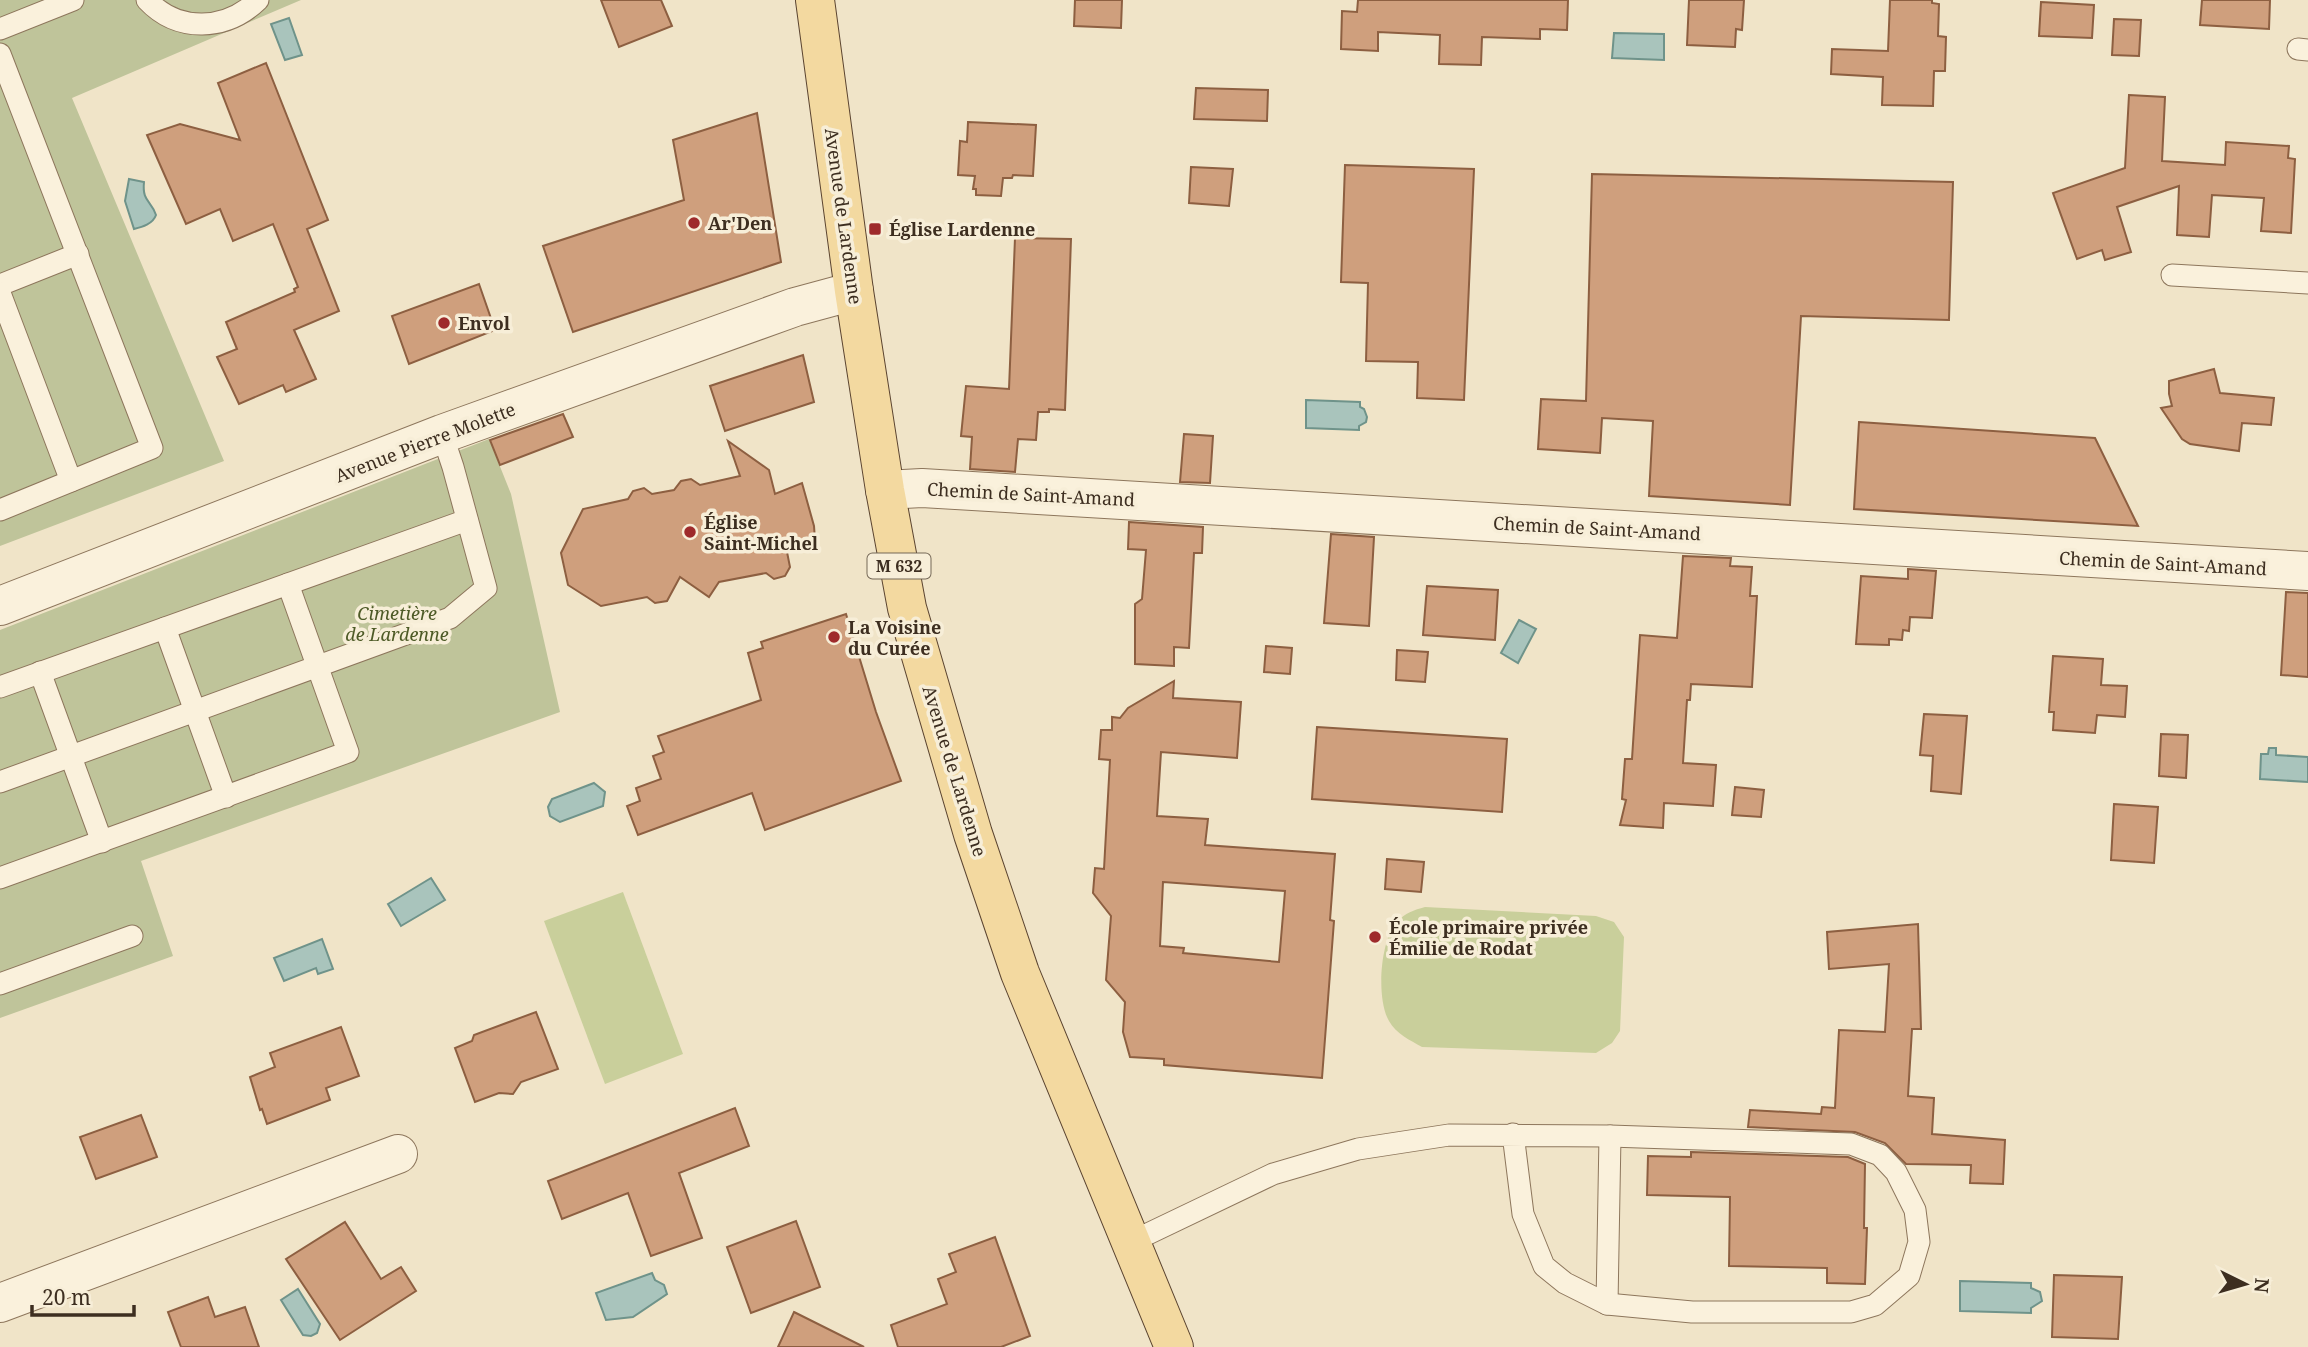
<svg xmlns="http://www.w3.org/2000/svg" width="2308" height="1347" viewBox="0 0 2308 1347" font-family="'Noto Serif',serif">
  <rect width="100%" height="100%" fill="#f0e4c8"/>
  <g fill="#c9cf9b">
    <polygon points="623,892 683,1054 605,1084 544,921"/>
    <path d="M1425 907 1596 916 1614 922 1624 937 1620 1031 1612 1043 1596 1053 1422 1047C1410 1040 1396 1034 1389 1021 1376 999 1380 940 1397 922 1405 913 1414 910 1425 907Z"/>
  </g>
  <g fill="#bfc49a">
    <polygon points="0,0 301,0 72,98 224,461 0,546"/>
    <polygon points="489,439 511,494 560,712 141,861 173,956 0,1018 0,630"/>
  </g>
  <g fill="#a9c4bc" stroke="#6f938a" stroke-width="2">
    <polygon points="289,18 302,55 285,60 271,24"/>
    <polygon points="1614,33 1664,34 1664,60 1612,58"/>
    <path d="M129 179 144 182C142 202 151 200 156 215 153 224 142 227 134 229L125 201Z"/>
    <polygon points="1306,400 1360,402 1360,407 1364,409 1367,417 1366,422 1359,426 1359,430 1306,428"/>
    <polygon points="1519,620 1536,629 1518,663 1501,653"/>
    <polygon points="2269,748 2276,748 2276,755 2308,757 2308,782 2260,779 2261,754 2268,754"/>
    <polygon points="594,783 605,792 603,806 560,822 550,816 548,807 552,799"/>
    <polygon points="431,878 445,900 401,926 388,904"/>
    <polygon points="322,939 333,969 318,974 316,968 284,981 274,958"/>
    <polygon points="652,1273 655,1280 664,1285 667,1294 633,1317 606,1320 596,1293"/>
    <polygon points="1960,1281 2031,1283 2031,1288 2040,1292 2042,1301 2031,1308 2031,1313 1960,1311"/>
    <polygon points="298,1289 320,1324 317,1333 311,1336 303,1335 281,1300"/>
  </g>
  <g fill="#cf9f7d" stroke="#8d5f41" stroke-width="2" fill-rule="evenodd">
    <polygon points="601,0 661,0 672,26 619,47"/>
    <polygon points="1075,0 1122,0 1121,28 1074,26"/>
    <polygon points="1358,0 1568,0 1567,30 1540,29 1540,39 1482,37 1481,65 1439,64 1440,35 1378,32 1378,51 1341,49 1342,11 1357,12"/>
    <polygon points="1689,0 1744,0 1742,30 1736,29 1735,47 1687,45"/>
    <polygon points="1890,0 1932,0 1932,3 1939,4 1938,36 1946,37 1945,71 1934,71 1933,106 1882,105 1883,77 1831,74 1832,49 1888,51"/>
    <polygon points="2202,0 2270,0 2269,29 2200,25"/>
    <polygon points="2041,2 2094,5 2092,38 2039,36"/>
    <polygon points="2114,19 2141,20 2139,56 2112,55"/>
    <polygon points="266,63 328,220 307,229 339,311 294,330 316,379 286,392 283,385 239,404 217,357 237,349 226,322 295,292 294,289 298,287 273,224 233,241 220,209 186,224 147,135 180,124 240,140 218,83"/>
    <polygon points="1196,88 1268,90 1267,121 1194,119"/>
    <polygon points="2129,95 2165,97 2162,161 2225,165 2226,142 2289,146 2288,158 2295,159 2291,233 2261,231 2264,198 2212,195 2209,237 2177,235 2179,186 2117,207 2131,252 2105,260 2102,250 2077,259 2053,193 2125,168"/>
    <polygon points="757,113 781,262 573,332 543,246 684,200 673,140"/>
    <polygon points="968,122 1036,125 1033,176 1013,175 1012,178 1003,178 1001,196 976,195 976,189 973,189 975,176 958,175 960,141 967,142"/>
    <polygon points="1345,165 1474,169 1464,400 1417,398 1418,362 1366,361 1368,283 1341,282"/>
    <polygon points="1191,167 1233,169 1229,206 1189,203"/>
    <polygon points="1592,174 1953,182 1949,320 1801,316 1790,505 1649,496 1653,421 1602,418 1600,453 1538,449 1541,399 1586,401"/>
    <polygon points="1015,238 1071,239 1065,410 1049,409 1049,412 1038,412 1036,440 1018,439 1015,472 970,469 972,437 961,436 966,386 1009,389"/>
    <polygon points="479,284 495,330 409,364 392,316"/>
    <polygon points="803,355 814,402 725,431 710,386"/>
    <polygon points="2214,369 2220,393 2274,398 2271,425 2242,423 2239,451 2190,444 2182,439 2161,408 2172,406 2169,394 2169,381"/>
    <polygon points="563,414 573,437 500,465 490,440"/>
    <polygon points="1859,422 2095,438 2138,526 1854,509"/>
    <polygon points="1184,434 1213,436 1210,483 1180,482"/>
    <polygon points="728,441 769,470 775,494 802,483 814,526 815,540 786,547 790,567 785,576 774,579 766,573 719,582 709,597 680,577 667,601 655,603 647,597 601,606 568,585 561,553 583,509 628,499 633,491 644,488 652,494 674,490 681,481 691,479 700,485 740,476"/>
    <polygon points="1129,522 1203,527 1202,553 1194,553 1189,648 1174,647 1174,666 1135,664 1135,604 1142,599 1146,550 1128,549"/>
    <polygon points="1331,534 1374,537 1369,626 1324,623"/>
    <polygon points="1683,556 1731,558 1730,566 1752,567 1750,596 1757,596 1752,687 1691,684 1690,700 1687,700 1683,763 1716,765 1713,806 1664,803 1663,828 1620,825 1626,800 1622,799 1625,759 1632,759 1640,635 1677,638"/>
    <polygon points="1908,569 1936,571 1932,618 1910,617 1909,631 1903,630 1902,640 1889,639 1889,645 1856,644 1861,576 1908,579"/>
    <polygon points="1427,586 1498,590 1495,640 1423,635"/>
    <polygon points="2286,592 2308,593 2308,677 2281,675"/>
    <polygon points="846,614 876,712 901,781 765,830 752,793 638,835 627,806 640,801 636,788 661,779 653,756 664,752 658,736 761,700 748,653 763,648 761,642"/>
    <polygon points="1266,646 1292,648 1290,674 1264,672"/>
    <polygon points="1397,650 1428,652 1425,682 1396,680"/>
    <polygon points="2053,656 2103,659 2101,685 2127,686 2125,717 2097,715 2095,733 2053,730 2054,712 2049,712"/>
    <path d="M1174 681 1173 698 1241 702 1237 758 1161 752 1157 816 1208 819 1205 845 1335 854 1330 920 1334 921 1322 1078 1164 1065V1059L1130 1057 1123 1032 1125 1002 1106 980 1111 916 1093 893 1095 868 1104 869 1110 760 1099 759 1101 730H1112V717L1120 718 1128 708ZM1163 882 1285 891 1279 962 1183 953 1184 948 1160 946Z"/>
    <polygon points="1924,714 1967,716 1961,794 1931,791 1933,756 1920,755"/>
    <polygon points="1317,727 1507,739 1502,812 1312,799"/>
    <polygon points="2161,734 2188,735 2186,778 2159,776"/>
    <polygon points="1735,787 1764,790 1761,817 1732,815"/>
    <polygon points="2114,804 2158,807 2154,863 2111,860"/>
    <polygon points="1387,859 1424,862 1421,892 1385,889"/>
    <polygon points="1918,924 1921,1029 1912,1029 1908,1096 1934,1098 1932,1134 2005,1140 2003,1184 1970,1183 1971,1165 1906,1164 1885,1143 1855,1132 1748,1127 1750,1110 1821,1114 1822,1107 1835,1108 1839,1030 1885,1032 1889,964 1829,969 1827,932"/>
    <polygon points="536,1012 558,1069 521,1082 513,1094 499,1093 475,1102 455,1048 472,1041 474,1035"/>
    <polygon points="341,1027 359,1076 326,1088 330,1100 267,1124 262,1109 260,1110 250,1077 275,1067 270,1053"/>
    <polygon points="735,1108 749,1146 679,1173 702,1238 651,1256 628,1193 562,1219 548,1181"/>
    <polygon points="141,1115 157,1157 96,1179 80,1137"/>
    <polygon points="1691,1152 1848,1157 1865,1164 1864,1228 1867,1228 1865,1284 1827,1283 1827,1268 1729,1266 1730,1197 1647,1195 1648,1156 1691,1157"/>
    <polygon points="796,1221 820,1287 751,1313 727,1247"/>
    <polygon points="345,1222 381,1279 401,1267 416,1291 340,1340 286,1259"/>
    <polygon points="995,1237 1030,1336 1001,1347 898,1347 891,1325 947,1304 938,1279 956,1272 949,1254"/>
    <polygon points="2054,1275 2122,1277 2118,1339 2052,1337"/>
    <polygon points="208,1297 215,1317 245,1307 259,1347 181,1347 168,1312"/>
    <polygon points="794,1312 864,1347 778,1347"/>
  </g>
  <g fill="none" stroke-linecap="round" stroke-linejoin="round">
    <g stroke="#8d765c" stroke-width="23">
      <g id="lane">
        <path d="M147 0C178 33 226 31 258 0"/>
        <polyline points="0,29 73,0"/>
        <polyline points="2298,49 2308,50"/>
        <polyline points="0,54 152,448 0,510"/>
        <polyline points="2172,275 2308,283"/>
        <polyline points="0,285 78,254"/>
        <polyline points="0,293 71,481"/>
        <polyline points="165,628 226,797"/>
        <polyline points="40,672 102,842"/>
        <polyline points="0,687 467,520"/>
        <polyline points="0,782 450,618 486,588 453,467 442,434"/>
        <polyline points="0,878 348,752 288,584"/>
        <polyline points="0,984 132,936"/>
        <polyline points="1131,1242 1273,1174 1358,1149 1449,1135 1610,1136 1851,1144 1880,1155 1896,1172 1915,1210 1919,1242 1909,1276 1875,1305 1851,1312 1692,1312 1607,1304 1565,1283 1544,1266 1523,1214 1513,1134"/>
        <polyline points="1607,1304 1610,1136"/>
      </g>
    </g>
    <g stroke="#8d765c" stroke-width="40">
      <g id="street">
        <polyline points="885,490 922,488 2308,571"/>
        <polyline points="0,606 442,434 795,307 854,291"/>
        <polyline points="0,1303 398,1154"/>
      </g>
    </g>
    <g stroke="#5b4430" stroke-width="40">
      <polyline id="primary" points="815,0 854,291 885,490 907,608 973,834 1020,973 1174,1347"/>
    </g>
    <use href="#lane" stroke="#faf1dc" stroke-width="21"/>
    <use href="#street" stroke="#faf1dc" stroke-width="38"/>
    <use href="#primary" stroke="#f3d9a0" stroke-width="38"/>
  </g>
  <g fill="#9e2a2b" stroke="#f7eed8" stroke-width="2.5">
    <circle cx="694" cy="223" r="7"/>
    <rect x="868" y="222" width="14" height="14" rx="3.5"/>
    <circle cx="444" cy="323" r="7"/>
    <circle cx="690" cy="532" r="7"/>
    <circle cx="834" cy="637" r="7"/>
    <circle cx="1375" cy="937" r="7"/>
  </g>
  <g text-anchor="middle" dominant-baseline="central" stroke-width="7" stroke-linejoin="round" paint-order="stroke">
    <rect fill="#f7eed8" stroke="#756857" stroke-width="2" x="867.5" y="553.5" width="63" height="25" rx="5"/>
    <g font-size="16" font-weight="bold" fill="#3d2e20">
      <text x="899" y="566">M 632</text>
    </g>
    <g font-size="18" fill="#3d2e20" stroke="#f7eed8">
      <text transform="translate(844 216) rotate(82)">Avenue de Lardenne</text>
      <text transform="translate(425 442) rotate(-21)">Avenue Pierre Molette</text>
      <text transform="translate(1031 494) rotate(3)">Chemin de Saint-Amand</text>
      <text transform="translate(1597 528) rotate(3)">Chemin de Saint-Amand</text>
      <text transform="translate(2163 563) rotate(3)">Chemin de Saint-Amand</text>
      <text transform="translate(955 771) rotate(73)">Avenue de Lardenne</text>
    </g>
    <g font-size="18" font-weight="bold" fill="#3d2e20" stroke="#f7eed8" text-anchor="start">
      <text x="708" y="223">Ar'Den</text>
      <text x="889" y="229">Église Lardenne</text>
      <text x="458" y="323">Envol</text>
      <text x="704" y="522">Église<tspan x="704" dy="21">Saint-Michel</tspan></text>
      <text x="848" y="627">La Voisine<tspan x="848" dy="21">du Curée</tspan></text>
      <text x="1389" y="927">École primaire privée<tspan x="1389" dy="21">Émilie de Rodat</tspan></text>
    </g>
    <g font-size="18" font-style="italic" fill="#4d5a26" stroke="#f7eed8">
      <text x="397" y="613">Cimetière<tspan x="397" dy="21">de Lardenne</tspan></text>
    </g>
  </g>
  <g transform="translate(2245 1284) rotate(95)" stroke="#f7eed8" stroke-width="5" paint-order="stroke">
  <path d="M0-5L12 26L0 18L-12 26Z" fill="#3d2e20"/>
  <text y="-10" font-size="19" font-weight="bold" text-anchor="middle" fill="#3d2e20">N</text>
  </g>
  <path d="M32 1305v10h102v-10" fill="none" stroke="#3d2e20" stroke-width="3.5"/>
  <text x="42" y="1305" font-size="21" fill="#3d2e20" stroke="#f7eed8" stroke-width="5" paint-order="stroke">20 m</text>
</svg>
